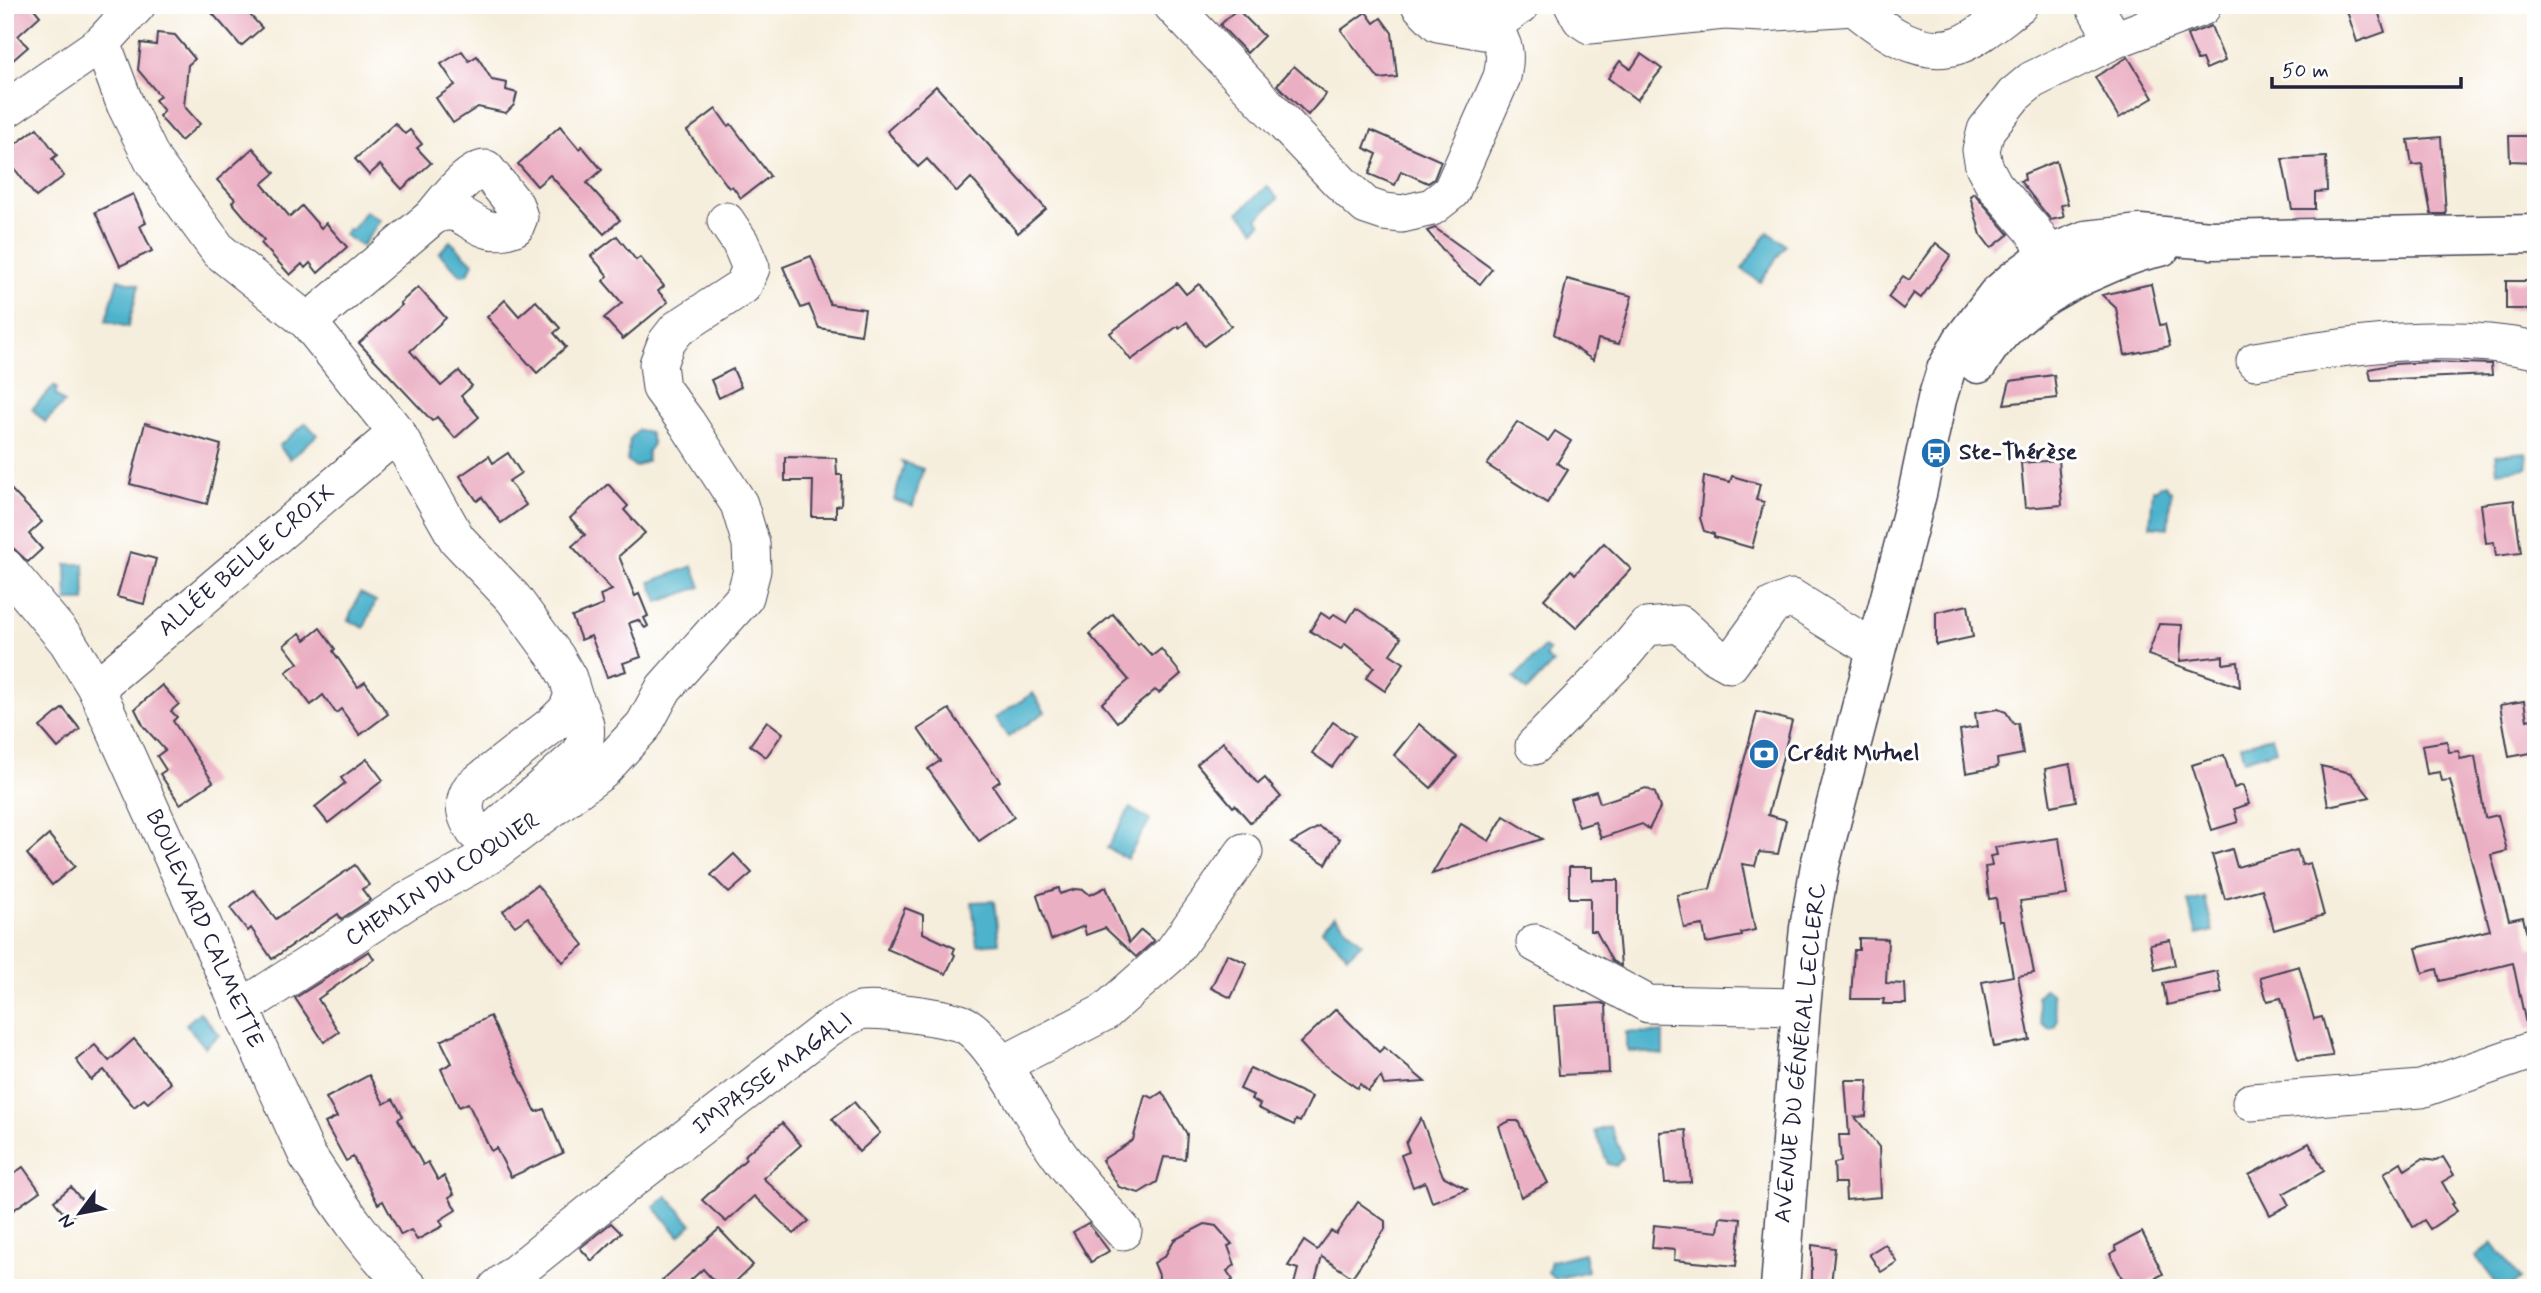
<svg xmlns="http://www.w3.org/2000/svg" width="2541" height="1293" viewBox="0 0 2541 1293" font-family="Mynerve,sans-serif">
  <rect width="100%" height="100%" fill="#fff"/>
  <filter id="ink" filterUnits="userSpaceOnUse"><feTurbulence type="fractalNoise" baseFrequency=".0143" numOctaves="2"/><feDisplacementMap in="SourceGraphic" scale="14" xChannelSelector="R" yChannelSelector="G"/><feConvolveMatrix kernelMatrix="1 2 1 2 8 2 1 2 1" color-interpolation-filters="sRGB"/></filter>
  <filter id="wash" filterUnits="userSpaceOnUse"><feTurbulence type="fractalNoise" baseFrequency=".00686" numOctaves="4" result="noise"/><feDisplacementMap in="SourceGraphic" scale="28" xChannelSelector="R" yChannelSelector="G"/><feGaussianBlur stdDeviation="1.57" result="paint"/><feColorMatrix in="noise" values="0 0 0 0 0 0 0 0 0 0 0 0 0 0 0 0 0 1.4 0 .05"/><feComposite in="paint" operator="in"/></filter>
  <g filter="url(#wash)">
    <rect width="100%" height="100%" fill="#f6eedc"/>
    <g fill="#4db3cc" stroke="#386a84" stroke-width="2">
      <polygon points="1267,186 1278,199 1257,218 1261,223 1254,229 1239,212"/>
      <polygon points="365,211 380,220 362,246 344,235 348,229 352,230"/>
      <polygon points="1768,232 1786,245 1760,282 1742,269"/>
      <polygon points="450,241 473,263 468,274 461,275 439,253"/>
      <polygon points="118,279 139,285 128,327 106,321"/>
      <polygon points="54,386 57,389 55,394 64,403 45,422 32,409"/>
      <polygon points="306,423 317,435 290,459 279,446"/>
      <polygon points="638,430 649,432 653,444 648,451 647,461 636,467 627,461 630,439"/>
      <polygon points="2526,452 2528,468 2497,472 2495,455"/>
      <polygon points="902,462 923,469 913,506 894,500 904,465"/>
      <polygon points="2160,485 2165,485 2168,490 2171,491 2168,528 2150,526 2153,489 2157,489"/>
      <polygon points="84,564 85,601 67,601 66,564"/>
      <polygon points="693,566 701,587 658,602 650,582"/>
      <polygon points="360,593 376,601 364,628 348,620"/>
      <polygon points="1544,647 1549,651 1545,656 1553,663 1527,691 1514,678"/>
      <polygon points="1033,693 1045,712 1008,737 995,718"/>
      <polygon points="2272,736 2276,750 2244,760 2240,746"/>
      <polygon points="1130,808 1150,820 1127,859 1107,848"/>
      <polygon points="2205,898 2213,931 2197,935 2188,902"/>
      <polygon points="994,901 999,943 977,945 972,902"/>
      <polygon points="1335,916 1362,943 1348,956 1322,929"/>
      <polygon points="2044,989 2052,993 2057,1020 2055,1027 2050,1029 2042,1023 2037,996"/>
      <polygon points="200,1012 219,1035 205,1047 186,1024"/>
      <polygon points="1626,1032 1663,1033 1663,1055 1629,1051 1626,1045"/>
      <polygon points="1610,1126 1623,1158 1616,1166 1608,1164 1595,1131"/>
      <polygon points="667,1196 692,1224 679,1236 654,1207"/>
      <polygon points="2493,1243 2520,1279 2509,1288 2500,1288 2476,1257"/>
      <polygon points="1584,1253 1588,1271 1555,1279 1548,1272 1551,1261"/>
    </g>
    <g id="blocks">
      <g fill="#ebafc3">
        <polygon points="5,5 31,5 40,16 18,36 28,47 5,67"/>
        <polygon points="205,5 241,5 262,28 241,46"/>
        <polygon points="2345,5 2376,5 2385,32 2357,42"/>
        <polygon points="1237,9 1264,36 1247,53 1220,25"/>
        <polygon points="1366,12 1374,23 1381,18 1392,33 1397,77 1379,79 1341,30"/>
        <polygon points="2211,26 2225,61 2206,69 2202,59 2197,60 2187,35"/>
        <polygon points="157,33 175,35 195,59 188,65 184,106 200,124 181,141 159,116 164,111 155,100 160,96 138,70 141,43 156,45"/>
        <polygon points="462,51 469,61 477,56 492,80 507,83 506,90 517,93 514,105 506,113 478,107 453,123 436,98 455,85 441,64"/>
        <polygon points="1641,54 1662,69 1637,100 1608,78 1620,61 1631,69"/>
        <polygon points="2128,57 2153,98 2119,118 2095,77"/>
        <polygon points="1294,66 1326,94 1308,115 1277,85"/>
        <polygon points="936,86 1046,209 1018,233 971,178 957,192 927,159 918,167 887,131"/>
        <polygon points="716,109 728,126 731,124 770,176 741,198 732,186 729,188 687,131"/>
        <polygon points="395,123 405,134 410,130 422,144 417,148 431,163 402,189 380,165 369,175 355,159"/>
        <polygon points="560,126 579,149 582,146 602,170 587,183 620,220 604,234 550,175 537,186 518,164"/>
        <polygon points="37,128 57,155 52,159 64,176 36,197 5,156 5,152"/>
        <polygon points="1371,130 1441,161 1434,179 1428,183 1401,171 1395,185 1369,174 1377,154 1364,148"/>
        <polygon points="2509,136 2536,136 2536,162 2510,161"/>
        <polygon points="2441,137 2446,214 2431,214 2422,164 2412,165 2408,140"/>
        <polygon points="253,148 275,173 262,184 290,217 302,206 321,228 326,223 347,247 318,273 310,263 305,268 302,264 290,275 261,243 264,240 232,202 235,199 217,180"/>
        <polygon points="2326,157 2327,191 2315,192 2315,209 2292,209 2282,159"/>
        <polygon points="2056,161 2068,204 2061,205 2064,217 2051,220 2020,181 2025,180 2024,174"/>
        <polygon points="1974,193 2009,234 1991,248 1981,235 1970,196"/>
        <polygon points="133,194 146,223 140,226 152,251 120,266 95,212"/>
        <polygon points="1435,228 1492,269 1480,284 1459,269 1427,231"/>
        <polygon points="617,236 636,260 640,257 664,286 658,291 668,302 623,339 604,318 622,303 603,281 608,276 591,256"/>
        <polygon points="1936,243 1951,255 1921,298 1914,293 1903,309 1888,297 1903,276 1909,280"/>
        <polygon points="811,256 830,304 865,309 861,335 819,328 809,305 801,308 783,267"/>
        <polygon points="1567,279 1632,296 1619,344 1598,339 1593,360 1554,334"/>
        <polygon points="2506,281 2533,281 2534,309 2506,309"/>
        <polygon points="1177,283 1186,294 1199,284 1231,326 1204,346 1187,322 1179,328 1178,326 1131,360 1110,333"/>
        <polygon points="2151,284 2160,325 2165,324 2170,346 2125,355 2116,308 2102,295"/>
        <polygon points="418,287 446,318 410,351 441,386 459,371 472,386 461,396 479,417 455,438 437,417 432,421 359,343 402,305 400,303"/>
        <polygon points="505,300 519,316 536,301 560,328 554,333 566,347 537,373 487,317"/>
        <polygon points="2431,362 2491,364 2492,375 2371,380 2369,369 2394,364"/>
        <polygon points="733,369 741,387 719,398 711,380"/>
        <polygon points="2054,375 2057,398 2004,404 2010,381"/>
        <polygon points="1517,422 1548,441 1555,431 1571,441 1557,463 1568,470 1547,503 1487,465"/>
        <polygon points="145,423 221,445 207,504 130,484"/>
        <polygon points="508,453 521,473 509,481 526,505 501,523 482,497 477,501 460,476 489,456 493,463"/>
        <polygon points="785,457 836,458 837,475 842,475 841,505 836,506 836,517 812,517 813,481 785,481"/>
        <polygon points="2058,460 2062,505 2025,508 2021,463"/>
        <polygon points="1704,476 1730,482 1732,476 1760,484 1756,500 1764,502 1752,548 1714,537 1714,534 1704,531 1700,518"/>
        <polygon points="5,483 42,522 29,534 42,549 28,562 13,548 5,547"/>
        <polygon points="608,484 628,506 624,510 645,533 619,556 635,596 639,594 648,616 644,618 648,626 645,628 638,620 629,623 641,657 623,663 626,671 607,677 591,636 581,640 572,617 603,605 600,595 612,590 572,546 585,535 570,518"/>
        <polygon points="2514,500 2521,553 2496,556 2494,542 2486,543 2481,504"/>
        <polygon points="1604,543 1631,569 1576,628 1544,599 1571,570 1575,574"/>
        <polygon points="130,552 156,559 144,604 117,597"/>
        <polygon points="1968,605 1973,637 1936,645 1936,612"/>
        <polygon points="1356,608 1401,638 1390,654 1404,663 1385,691 1366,678 1374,667 1345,644 1341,649 1310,631 1321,613 1330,619 1334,614 1347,622"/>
        <polygon points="1113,614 1138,645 1140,643 1152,656 1161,649 1181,674 1159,693 1155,690 1117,722 1102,703 1129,680 1089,634"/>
        <polygon points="2159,624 2182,625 2180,661 2223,656 2223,664 2238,662 2240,687 2148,655"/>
        <polygon points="320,628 335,649 333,651 358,687 365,682 388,714 360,735 341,709 336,713 323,695 311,705 286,672 298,663 284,645 300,633 305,640"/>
        <polygon points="162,685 179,704 171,711 177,717 173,721 213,782 180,804 160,774 166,770 157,756 165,750 144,727 135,709"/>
        <polygon points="2524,701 2527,720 2536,718 2536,752 2509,757 2500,705"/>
        <polygon points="63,708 80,729 58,748 40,727"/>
        <polygon points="949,709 1000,781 993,786 1014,817 979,841 928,769 940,761 918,729"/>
        <polygon points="1998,709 2006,712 2014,724 2018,723 2023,754 1997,759 1998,767 1966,773 1960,730 1977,727 1975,713"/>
        <polygon points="1757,712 1792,721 1768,815 1786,820 1778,854 1759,852 1755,866 1742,864 1755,930 1741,933 1742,936 1706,943 1703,925 1684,928 1677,895 1710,889"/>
        <polygon points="767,721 783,733 766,757 750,745"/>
        <polygon points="1333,722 1354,736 1332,767 1312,753"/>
        <polygon points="1419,724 1457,757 1431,788 1394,755"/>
        <polygon points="2447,741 2449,752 2459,751 2460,759 2475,756 2485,818 2498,815 2507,851 2491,855 2509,920 2523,917 2530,948 2536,947 2536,1028 2527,1029 2513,963 2440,981 2437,969 2423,973 2416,948 2490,930 2450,780 2442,781 2440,772 2427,774 2422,745"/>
        <polygon points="1223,742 1258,784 1265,778 1281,797 1250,822 1235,805 1233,807 1197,764"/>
        <polygon points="2224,755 2234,788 2243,785 2249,804 2234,809 2238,822 2212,830 2192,765"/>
        <polygon points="367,759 383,780 328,823 315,807 345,783 341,778"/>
        <polygon points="2070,764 2076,801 2051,806 2045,769"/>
        <polygon points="2321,766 2351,773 2370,797 2328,806"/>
        <polygon points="1646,788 1655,793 1660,808 1649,829 1642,824 1601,838 1595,822 1579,827 1570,799 1596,791 1600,803"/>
        <polygon points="1504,816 1542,839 1432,874 1461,824 1489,841"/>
        <polygon points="1319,827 1340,839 1326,864 1291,843"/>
        <polygon points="49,835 75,866 52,885 27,854"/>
        <polygon points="2059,838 2067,895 2020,901 2034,973 2018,976 2030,1040 1994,1047 1982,982 2013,976 2003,921 1999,921 1996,898 1989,899 1985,867 1992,866 1990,856 1997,855 1995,847"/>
        <polygon points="2232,849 2237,867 2297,850 2302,865 2310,863 2324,915 2274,930 2262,889 2225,899 2212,855"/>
        <polygon points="734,854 752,873 729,893 711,875"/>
        <polygon points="355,865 369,885 362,889 370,900 341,919 338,914 272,959 251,928 248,931 230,908 254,890 276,919"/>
        <polygon points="1569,867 1592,867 1592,880 1618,880 1618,931 1621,966 1612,961 1596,931 1590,931 1590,898 1569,898"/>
        <polygon points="537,885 584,945 563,962 528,917 515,926 503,911"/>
        <polygon points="1106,887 1129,943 1141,930 1154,941 1136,957 1105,928 1086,935 1084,926 1051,940 1037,895 1059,888 1060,894 1076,889 1084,890 1090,895"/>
        <polygon points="905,908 923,915 923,933 955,948 953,953 955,955 946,974 887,949"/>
        <polygon points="1859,938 1888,939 1886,983 1905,984 1906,1004 1883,1004 1884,999 1851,999 1854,950 1859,950"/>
        <polygon points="2170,940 2175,965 2155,970 2150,944"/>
        <polygon points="369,951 374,959 318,999 339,1032 324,1042 295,998"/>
        <polygon points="1227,954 1247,963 1231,998 1211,988"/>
        <polygon points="2299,966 2314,1019 2322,1017 2333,1056 2298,1060 2281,998 2267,1001 2260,977"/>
        <polygon points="2217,971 2222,993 2167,1005 2163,983"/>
        <polygon points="1602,1003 1606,1005 1609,1073 1559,1075 1554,1006"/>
        <polygon points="1336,1009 1379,1052 1384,1047 1425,1082 1384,1085 1381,1077 1368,1091 1360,1084 1357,1088 1312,1056 1300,1043"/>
        <polygon points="490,1016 536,1112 544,1109 563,1153 511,1177 496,1148 491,1151 468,1103 459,1107 441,1069 452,1063 441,1041"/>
        <polygon points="134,1039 171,1083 148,1103 144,1099 134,1107 104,1070 91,1080 76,1060 95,1045 109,1061"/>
        <polygon points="1250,1068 1312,1097 1300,1122 1296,1120 1294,1125 1258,1108 1260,1104 1251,1099 1253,1095 1240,1089"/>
        <polygon points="369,1075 384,1104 393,1099 403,1116 398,1119 423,1165 428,1162 438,1180 444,1176 454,1194 449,1197 456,1210 440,1220 443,1226 417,1240 411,1230 401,1235 383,1201 378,1204 353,1157 346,1161 325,1123 337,1117 326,1098"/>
        <polygon points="1845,1080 1868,1080 1866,1116 1855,1117 1879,1147 1881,1197 1846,1200 1845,1183 1835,1183 1834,1163 1841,1162 1839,1135 1849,1135"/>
        <polygon points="1162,1092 1187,1134 1185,1159 1164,1157 1157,1182 1139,1193 1119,1187 1102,1160 1133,1140 1145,1095 1153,1098"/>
        <polygon points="854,1102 880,1133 859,1152 832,1119"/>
        <polygon points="1421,1118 1443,1176 1467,1189 1432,1202 1425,1182 1413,1187 1401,1155 1409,1152 1406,1143"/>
        <polygon points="1510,1121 1518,1121 1548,1183 1521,1197 1499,1126"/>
        <polygon points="782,1123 801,1145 763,1178 809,1221 794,1234 754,1196 726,1222 702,1200 746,1159 744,1156"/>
        <polygon points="1686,1130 1691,1182 1665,1183 1660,1132"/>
        <polygon points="2309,1143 2324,1171 2283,1194 2289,1205 2270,1215 2249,1175"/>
        <polygon points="2443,1157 2454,1175 2442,1182 2454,1203 2452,1204 2457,1211 2430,1229 2424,1220 2413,1227 2384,1173 2401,1162 2405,1170 2422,1159 2436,1161"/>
        <polygon points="23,1167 40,1191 5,1216 5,1180"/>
        <polygon points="71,1187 86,1205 68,1219 54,1201"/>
        <polygon points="1358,1202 1385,1221 1385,1229 1352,1277 1322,1257 1313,1288 1293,1288 1298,1269 1288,1266 1304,1241 1317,1250 1331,1231 1336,1234"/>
        <polygon points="1720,1217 1741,1219 1736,1266 1674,1260 1675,1250 1652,1248 1654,1225 1718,1232"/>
        <polygon points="611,1223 621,1233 592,1261 580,1248"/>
        <polygon points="1088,1223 1109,1251 1091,1262 1073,1232"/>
        <polygon points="1205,1224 1216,1226 1232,1244 1228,1246 1235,1265 1227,1271 1233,1280 1221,1288 1158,1288 1159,1275 1154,1263 1165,1256 1174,1240"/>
        <polygon points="719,1229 753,1265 729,1288 720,1288 703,1269 682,1288 663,1288 659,1283"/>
        <polygon points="2142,1232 2163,1274 2137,1288 2127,1288 2110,1254 2117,1250 2115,1246"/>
        <polygon points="1885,1244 1897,1262 1881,1272 1869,1254"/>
        <polygon points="1812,1245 1835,1248 1831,1284 1812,1284"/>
      </g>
    </g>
  </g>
  <g filter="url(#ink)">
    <use href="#blocks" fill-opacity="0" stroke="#424153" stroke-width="2"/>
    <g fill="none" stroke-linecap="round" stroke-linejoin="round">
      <g stroke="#424153" stroke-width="39">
        <g id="minor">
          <path d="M1172 5 1340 182 1366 206 1384 212 1402 214 1432 207 1451 192 1502 77C1507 53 1505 46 1492 25"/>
          <polyline points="1420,5 1438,23 1484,31 1521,5"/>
          <path d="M1573 5 1581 19 1590 25 1724 11 1762 13 1854 7C1883 30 1919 59 1959 45 1977 39 2002 17 2019 5"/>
          <polyline points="2094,5 2114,40"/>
          <path d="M102 43 125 104 153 161 219 251 308 322 397 433 457 539 513 598 556 657 568 678 573 695 567 710 553 724 471 788C461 804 465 817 475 832L484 833 495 829 581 753C591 728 583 717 573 695"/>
          <polyline points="5,110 102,43 137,5"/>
          <polyline points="2064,279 2032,229 1994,185 1984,166 1981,150 1986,130 2014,95 2032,80 2114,40 2202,7"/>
          <path d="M308 322 432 217C466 197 474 244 515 227L519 217 515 205 486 169C469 168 443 204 432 217"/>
          <path d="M2255 361C2347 346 2443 330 2536 350"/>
          <path d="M5 567 67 641 96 688 307 1155C337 1201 369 1249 409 1288"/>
          <polyline points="96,688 397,433"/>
          <polyline points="1534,746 1617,662 1646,627 1680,624 1714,655 1730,664 1772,606 1792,598 1874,649"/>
          <polyline points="1535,943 1648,1004 1801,1007"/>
          <polyline points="240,1009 407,901 490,855 601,772 644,725 664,688 745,597 752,570 751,544 739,504 687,423 661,388 658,364 666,343 677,329 743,286 751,268 740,242 726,221"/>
          <polyline points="1002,1065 1105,1012 1172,953 1244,852"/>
          <polyline points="2251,1102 2421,1089 2536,1049"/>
          <path d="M497 1288 626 1184 827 1029C837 1023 849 1015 860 1011 872 1007 952 1018 965 1025 994 1040 1031 1116 1052 1145 1073 1176 1098 1203 1123 1231"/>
        </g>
      </g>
      <g stroke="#424153" stroke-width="41">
        <g id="major">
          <path d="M1978 364C2006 315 2053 287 2104 266 2122 258 2141 250 2161 247"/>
          <polyline points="1780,1288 1801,1007 1809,928 1820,865 1917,494 1937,399 1946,370 1962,341 1997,295 2013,281 2048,255 2086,240 2140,234 2211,240 2536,234"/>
        </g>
      </g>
      <use href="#minor" stroke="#fff" stroke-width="37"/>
      <use href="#major" stroke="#fff" stroke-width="38"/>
    </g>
  </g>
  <defs>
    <g id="bus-disc" transform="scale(1.575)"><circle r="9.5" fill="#1f6fb2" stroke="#fff"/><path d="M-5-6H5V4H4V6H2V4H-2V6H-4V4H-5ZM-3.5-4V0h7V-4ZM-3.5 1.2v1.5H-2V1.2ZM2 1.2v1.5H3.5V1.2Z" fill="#fff"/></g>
    <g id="bank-disc" transform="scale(1.575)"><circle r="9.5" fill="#1f6fb2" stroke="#fff"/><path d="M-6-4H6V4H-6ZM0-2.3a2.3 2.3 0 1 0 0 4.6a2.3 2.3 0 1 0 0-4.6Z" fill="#fff"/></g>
  </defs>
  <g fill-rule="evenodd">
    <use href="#bus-disc" x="1936" y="453"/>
    <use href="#bank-disc" x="1764" y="754"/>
  </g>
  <g text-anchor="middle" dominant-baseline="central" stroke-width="6" stroke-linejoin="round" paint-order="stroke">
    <g font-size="23" font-weight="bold" fill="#22223b" stroke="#fff" text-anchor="start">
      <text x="1959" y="453">Ste-Thérèse</text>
      <text x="1787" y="754">Crédit Mutuel</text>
    </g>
    <g font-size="23" fill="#22223b" stroke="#fff">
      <text transform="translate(247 561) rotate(-40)">ALLÉE BELLE CROIX</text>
      <text transform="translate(443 880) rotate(-33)">CHEMIN DU COQUIER</text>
      <text transform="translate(204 929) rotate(66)">BOULEVARD CALMETTE</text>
      <text transform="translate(1801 1053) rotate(-84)">AVENUE DU GÉNÉRAL LECLERC</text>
      <text transform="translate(773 1074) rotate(-36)">IMPASSE MAGALI</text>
    </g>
  </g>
  <rect width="2541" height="1293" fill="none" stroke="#fff" stroke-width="28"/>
  <g transform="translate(80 1213) rotate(238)" stroke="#ffffff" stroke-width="5" paint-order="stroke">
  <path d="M0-5L12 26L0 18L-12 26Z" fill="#22223b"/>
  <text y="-10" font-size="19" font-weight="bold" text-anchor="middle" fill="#22223b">N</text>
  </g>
  <path d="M2272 77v10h189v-10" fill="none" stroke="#22223b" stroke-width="3.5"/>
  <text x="2282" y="77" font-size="21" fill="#22223b" stroke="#ffffff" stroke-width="5" paint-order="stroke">50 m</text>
</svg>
